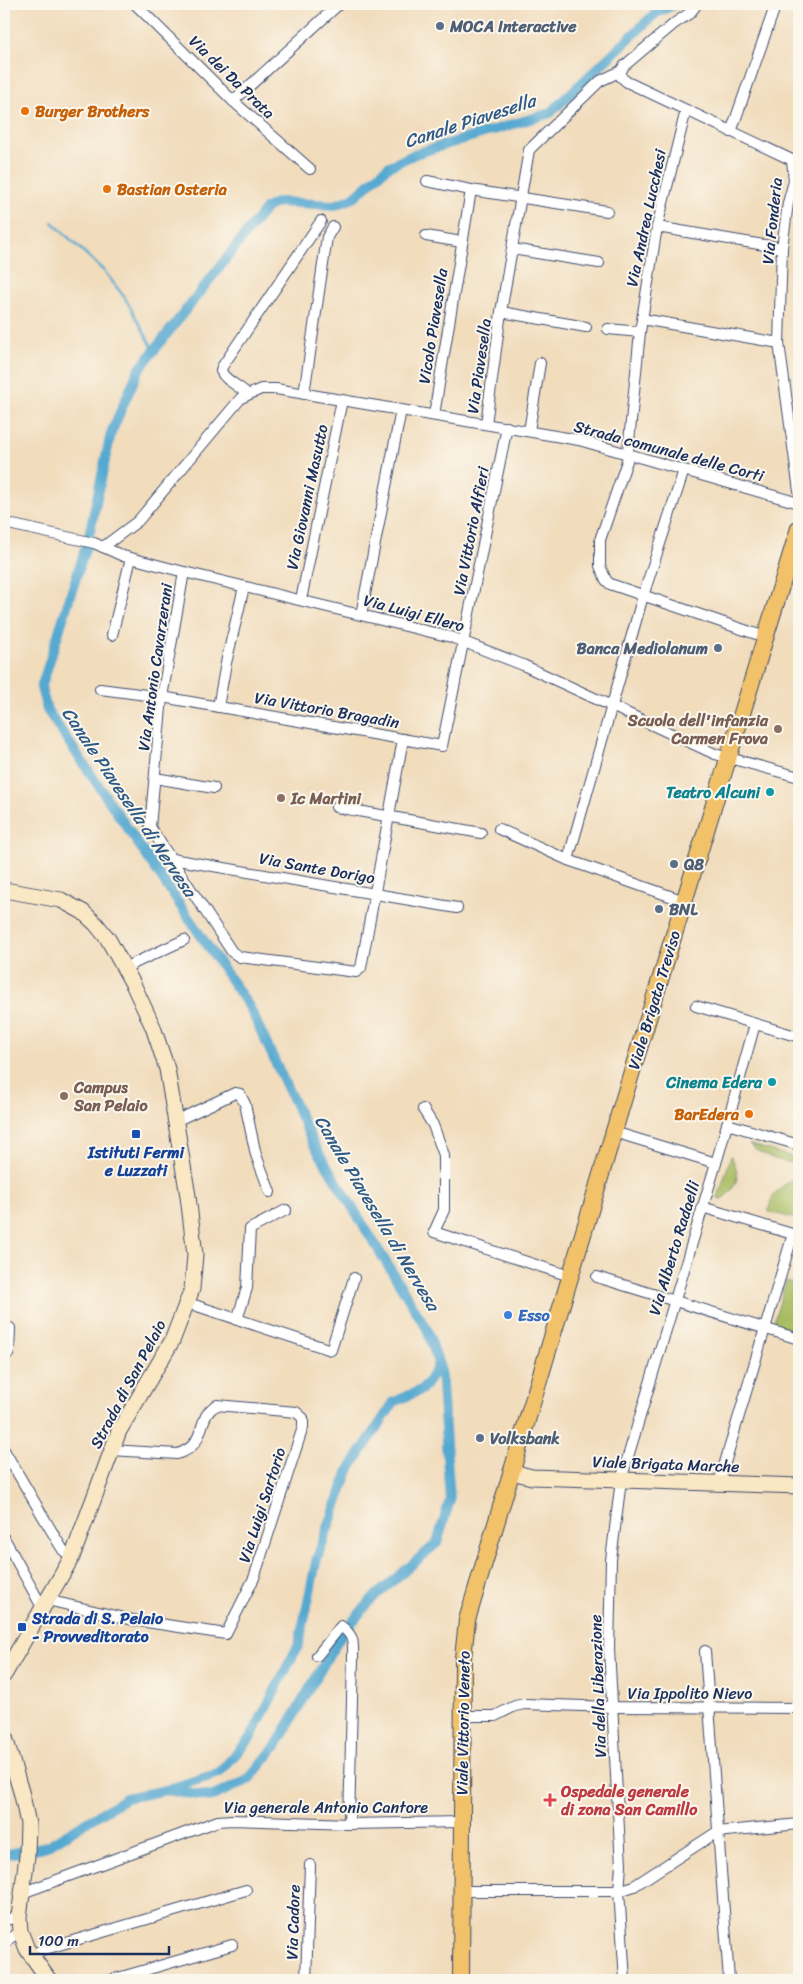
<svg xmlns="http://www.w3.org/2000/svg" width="803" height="1984" viewBox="0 0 803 1984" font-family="Sriracha,sans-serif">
  <rect width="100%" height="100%" fill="#fbf7ec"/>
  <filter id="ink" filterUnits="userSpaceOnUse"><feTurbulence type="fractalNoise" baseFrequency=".02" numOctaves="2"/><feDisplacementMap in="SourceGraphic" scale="10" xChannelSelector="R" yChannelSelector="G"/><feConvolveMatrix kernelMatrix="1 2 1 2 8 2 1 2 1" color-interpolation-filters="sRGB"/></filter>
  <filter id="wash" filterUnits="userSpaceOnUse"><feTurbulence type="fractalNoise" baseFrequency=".0096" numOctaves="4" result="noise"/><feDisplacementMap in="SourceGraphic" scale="20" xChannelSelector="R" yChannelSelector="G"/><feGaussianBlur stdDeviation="1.12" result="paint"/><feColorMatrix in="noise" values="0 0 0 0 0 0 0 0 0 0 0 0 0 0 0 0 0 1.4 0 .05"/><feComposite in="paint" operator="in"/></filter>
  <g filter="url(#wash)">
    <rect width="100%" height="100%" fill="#f1dcbc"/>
    <g fill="#a7bc61" stroke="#617660">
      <path d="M749 1144 799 1159V1164C781 1162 762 1157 749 1144Z"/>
      <path d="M731 1156C741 1175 739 1185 722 1199L718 1198Z"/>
      <path d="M799 1177V1188L794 1187V1188L799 1191V1210L797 1219 769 1212C769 1194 784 1183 799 1177Z"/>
      <polygon points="786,1281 799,1286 799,1332 773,1324"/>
    </g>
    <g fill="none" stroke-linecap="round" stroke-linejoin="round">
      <polyline stroke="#55a8d0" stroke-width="2.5" points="52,222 105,272 125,298 154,350"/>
      <g stroke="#55a8d0" stroke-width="10">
        <polyline points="169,1789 219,1773 251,1737 299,1644 317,1558 349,1470 394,1402 423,1389 436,1370 438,1361"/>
        <polyline points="4,1855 47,1846 126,1798 166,1790 211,1797 248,1780 276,1746 341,1635 372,1599 437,1543 450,1500 441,1371 427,1329 313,1143 250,1008 47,710 41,688 88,540 111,433 138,371 266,208 278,202 335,205 353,198 388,167 415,154 550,113 656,13 676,4"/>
      </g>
    </g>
  </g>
  <g filter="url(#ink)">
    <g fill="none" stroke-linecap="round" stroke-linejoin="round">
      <g stroke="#3b496c" stroke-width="12">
        <g id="street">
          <polyline points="135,4 233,101 310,169"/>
          <polyline points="621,71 621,77 627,82 792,160 794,181 788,203 782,248 779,343 799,491"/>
          <polyline points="233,101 339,4"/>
          <polyline points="686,110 657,227 640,332 627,461 600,540 600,566 606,580 610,584 765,637"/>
          <polyline points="731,132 776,4"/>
          <polyline points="427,181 471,190"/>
          <polyline points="657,227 782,248"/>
          <polyline points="426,236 462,242"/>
          <polyline points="512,249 599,263"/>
          <polyline points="501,312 586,327"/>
          <polyline points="642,319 779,343"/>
          <polyline points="608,329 640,332"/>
          <path d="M247 394C240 386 225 381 221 371L222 367 321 221"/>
          <polyline points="304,394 327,237 333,227"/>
          <polyline points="434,415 471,190 607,211"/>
          <polyline points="486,424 501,312 529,150 600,81 621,71 624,66 675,23 690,13 697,4"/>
          <polyline points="529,431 540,363"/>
          <polyline points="4,523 94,543 123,556 184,572 451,637 523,665 715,754 799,777"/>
          <polyline points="103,547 138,521 241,398 261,389 276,389 579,440 799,503"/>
          <polyline points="184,572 162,697 150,827 232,952 240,957 356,972 361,968 403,739"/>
          <polyline points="301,600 342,400"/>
          <polyline points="361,615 401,410"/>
          <polyline points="112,635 131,558"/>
          <polyline points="100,689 162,697 442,746 507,427"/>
          <polyline points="218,707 226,663 244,587"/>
          <polyline points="155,778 214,788"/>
          <polyline points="336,807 481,833"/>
          <polyline points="499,829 568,860 684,901"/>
          <polyline points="172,859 457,908"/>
          <polyline points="568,860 643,596 684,470"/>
          <polyline points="124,968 184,940"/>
          <polyline points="696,1006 799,1037"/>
          <polyline points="423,1109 433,1125 444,1155 444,1210 434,1232 570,1276"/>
          <polyline points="175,1119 182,1118 235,1093 240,1094 245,1104 256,1155 270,1192"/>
          <polyline points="727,1124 799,1145"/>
          <polyline points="614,1132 716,1163"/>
          <polyline points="702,1207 799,1236"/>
          <polyline points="597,1277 799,1339"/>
          <polyline points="188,1303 331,1350 354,1278"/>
          <polyline points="237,1320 247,1288 250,1229 286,1210"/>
          <polyline points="4,1328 10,1328 9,1353 4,1353"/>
          <polyline points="4,1450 58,1542 63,1550 72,1557"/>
          <polyline points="719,1483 793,1234"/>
          <polyline points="4,1538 42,1607"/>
          <path d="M47 1600 133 1620 226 1634 254 1578 303 1427V1418L296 1412 217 1405C195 1416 209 1445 177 1454L111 1450"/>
          <polyline points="705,1651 729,1980"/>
          <path d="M317 1656 341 1626C355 1637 353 1642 353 1658L349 1824"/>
          <polyline points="463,1716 495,1716 515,1706 524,1704 613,1707 799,1708"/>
          <polyline points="461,1891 619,1891 634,1886 717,1832 799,1824"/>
          <polyline points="22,1893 218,1821 232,1820 349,1824 462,1822"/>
          <polyline points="4,1920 19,1917"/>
          <polyline points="4,1945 9,1939 20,1931"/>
          <polyline points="32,1955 42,1950 246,1890"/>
          <polyline points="111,1980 232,1945"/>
          <polyline points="306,1980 310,1865"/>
          <polyline points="625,1980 619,1891 621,1865 609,1649 611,1560 621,1480 719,1153 755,1024"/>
        </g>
      </g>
      <g stroke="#3b496c" stroke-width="17">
        <g id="secondary">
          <polyline points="4,890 61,900 83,912 96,924 108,939 133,984 153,1027 167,1069 188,1196 195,1255 192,1289 172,1341 119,1431 72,1557 4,1675"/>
          <polyline points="512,1472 532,1477 799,1486"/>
          <polyline points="4,1734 22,1795 28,1824 27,1856 19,1917 20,1931 27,1949 49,1980"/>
        </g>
      </g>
      <g stroke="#3b496c" stroke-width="18">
        <polyline id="primary" points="461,1980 463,1658 467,1620 636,1058 799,528"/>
      </g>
      <use href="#street" stroke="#fff" stroke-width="10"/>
      <use href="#secondary" stroke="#fae7c3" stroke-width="15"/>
      <use href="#primary" stroke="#f2c26a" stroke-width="16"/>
    </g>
  </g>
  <g fill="#5c6f8a" stroke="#fbf7ec" stroke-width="2">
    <circle cx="440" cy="26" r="5"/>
    <circle cx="718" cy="648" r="5"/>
    <circle cx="674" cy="864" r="5"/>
    <circle cx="659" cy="909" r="5"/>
    <circle cx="480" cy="1438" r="5"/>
  </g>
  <g fill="#e8710a" stroke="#fbf7ec" stroke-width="2">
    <circle cx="25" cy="111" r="5"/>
    <circle cx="107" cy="189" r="5"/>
    <circle cx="749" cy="1114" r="5"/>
  </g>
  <g fill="#8d6e63" stroke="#fbf7ec" stroke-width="2">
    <circle cx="778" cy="729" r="5"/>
    <circle cx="281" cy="798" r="5"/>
    <circle cx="64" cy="1096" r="5"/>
  </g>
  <g fill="#0f9aa8" stroke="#fbf7ec" stroke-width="2">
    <circle cx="770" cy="792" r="5"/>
    <circle cx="772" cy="1082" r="5"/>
  </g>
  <g fill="#1a4fb4" stroke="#fbf7ec" stroke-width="2">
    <rect x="131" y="1129" width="10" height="10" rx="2.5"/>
    <rect x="17" y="1622" width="10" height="10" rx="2.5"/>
  </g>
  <circle fill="#3f7fe0" stroke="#fbf7ec" stroke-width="2" cx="508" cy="1315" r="5"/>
  <path fill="#e0444e" stroke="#fbf7ec" stroke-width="2" d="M547.5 1792.5h5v5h5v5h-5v5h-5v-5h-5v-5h5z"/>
  <g text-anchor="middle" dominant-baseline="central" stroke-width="4" stroke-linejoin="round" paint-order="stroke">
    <g font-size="16" font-weight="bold" fill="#4e5e75" stroke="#fbf7ec" text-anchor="start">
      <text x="450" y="26">MOCA Interactive</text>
      <text x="708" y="648" text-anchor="end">Banca Mediolanum</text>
      <text x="684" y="864">Q8</text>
      <text x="669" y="909">BNL</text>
      <text x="490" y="1438">Volksbank</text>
    </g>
    <g font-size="16" fill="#1b2f5e" stroke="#fbf7ec">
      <text transform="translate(232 77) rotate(44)">Via dei Da Prata</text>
      <text transform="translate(646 218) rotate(-78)">Via Andrea Lucchesi</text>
      <text transform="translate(772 221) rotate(-84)">Via Fonderia</text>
      <text transform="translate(433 326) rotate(-81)">Vicolo Piavesella</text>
      <text transform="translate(479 366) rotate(-82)">Via Piavesella</text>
      <text transform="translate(669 451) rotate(15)">Strada comunale delle Corti</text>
      <text transform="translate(307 497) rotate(-78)">Via Giovanni Masutto</text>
      <text transform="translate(471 531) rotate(-79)">Via Vittorio Alfieri</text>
      <text transform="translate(414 613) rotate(15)">Via Luigi Ellero</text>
      <text transform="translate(155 667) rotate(-82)">Via Antonio Cavarzerani</text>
      <text transform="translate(327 710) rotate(10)">Via Vittorio Bragadin</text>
      <text transform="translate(317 868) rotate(10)">Via Sante Dorigo</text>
      <text transform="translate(654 1000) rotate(-73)">Viale Brigata Treviso</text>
      <text transform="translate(674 1248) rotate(-73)">Via Alberto Radaelli</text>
      <text transform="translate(128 1384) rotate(-62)">Strada di San Pelaio</text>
      <text transform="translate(666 1464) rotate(2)">Viale Brigata Marche</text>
      <text transform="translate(262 1505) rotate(-72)">Via Luigi Sartorio</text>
      <text transform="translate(598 1686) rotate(-92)">Via della Liberazione</text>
      <text x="690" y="1693">Via Ippolito Nievo</text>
      <text transform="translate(463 1723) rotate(-89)">Viale Vittorio Veneto</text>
      <text x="326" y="1807">Via generale Antonio Cantore</text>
      <text transform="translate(293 1922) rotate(-88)">Via Cadore</text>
    </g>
    <g font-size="16" font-weight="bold" fill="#c56008" stroke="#fbf7ec" text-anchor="start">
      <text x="35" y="111">Burger Brothers</text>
      <text x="117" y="189">Bastian Osteria</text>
      <text x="739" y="1114" text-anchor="end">BarEdera</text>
    </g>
    <g font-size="16" font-weight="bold" fill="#785e54" stroke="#fbf7ec" text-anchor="start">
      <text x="768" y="720" text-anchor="end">Scuola dell'infanzia<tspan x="768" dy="18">Carmen Frova</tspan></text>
      <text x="291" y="798">Ic Martini</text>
      <text x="74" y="1087">Campus<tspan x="74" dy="18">San Pelaio</tspan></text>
    </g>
    <g font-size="16" font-weight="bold" fill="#0d838f" stroke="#fbf7ec" text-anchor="end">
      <text x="760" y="792">Teatro Alcuni</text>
      <text x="762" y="1082">Cinema Edera</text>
    </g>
    <g font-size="16" font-weight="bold" fill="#164399" stroke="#fbf7ec">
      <text x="136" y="1152">Istituti Fermi<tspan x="136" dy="18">e Luzzati</tspan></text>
      <text x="32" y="1618" text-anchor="start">Strada di S. Pelaio<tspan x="32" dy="18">- Provveditorato</tspan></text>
    </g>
    <g font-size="16" font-weight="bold" fill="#366cbe" stroke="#fbf7ec" text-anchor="start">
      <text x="518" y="1315">Esso</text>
    </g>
    <g font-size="16" font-weight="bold" fill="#be3a42" stroke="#fbf7ec" text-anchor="start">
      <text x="561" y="1791">Ospedale generale<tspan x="561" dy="18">di zona San Camillo</tspan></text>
    </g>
    <g font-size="18" font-style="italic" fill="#2f5986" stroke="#fbf7ec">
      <text transform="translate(470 121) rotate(-18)">Canale Piavesella</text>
      <text transform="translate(129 802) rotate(56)">Canale Piavesella di Nervesa</text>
      <text transform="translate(377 1213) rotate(59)">Canale Piavesella di Nervesa</text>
    </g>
  </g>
  <rect width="803" height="1984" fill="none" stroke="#fbf7ec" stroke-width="20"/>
  <path d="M30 1946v8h139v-8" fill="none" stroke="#1b2f5e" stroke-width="2.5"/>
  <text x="38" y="1946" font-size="15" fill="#1b2f5e" stroke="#fbf7ec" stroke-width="4" paint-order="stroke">100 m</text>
</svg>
